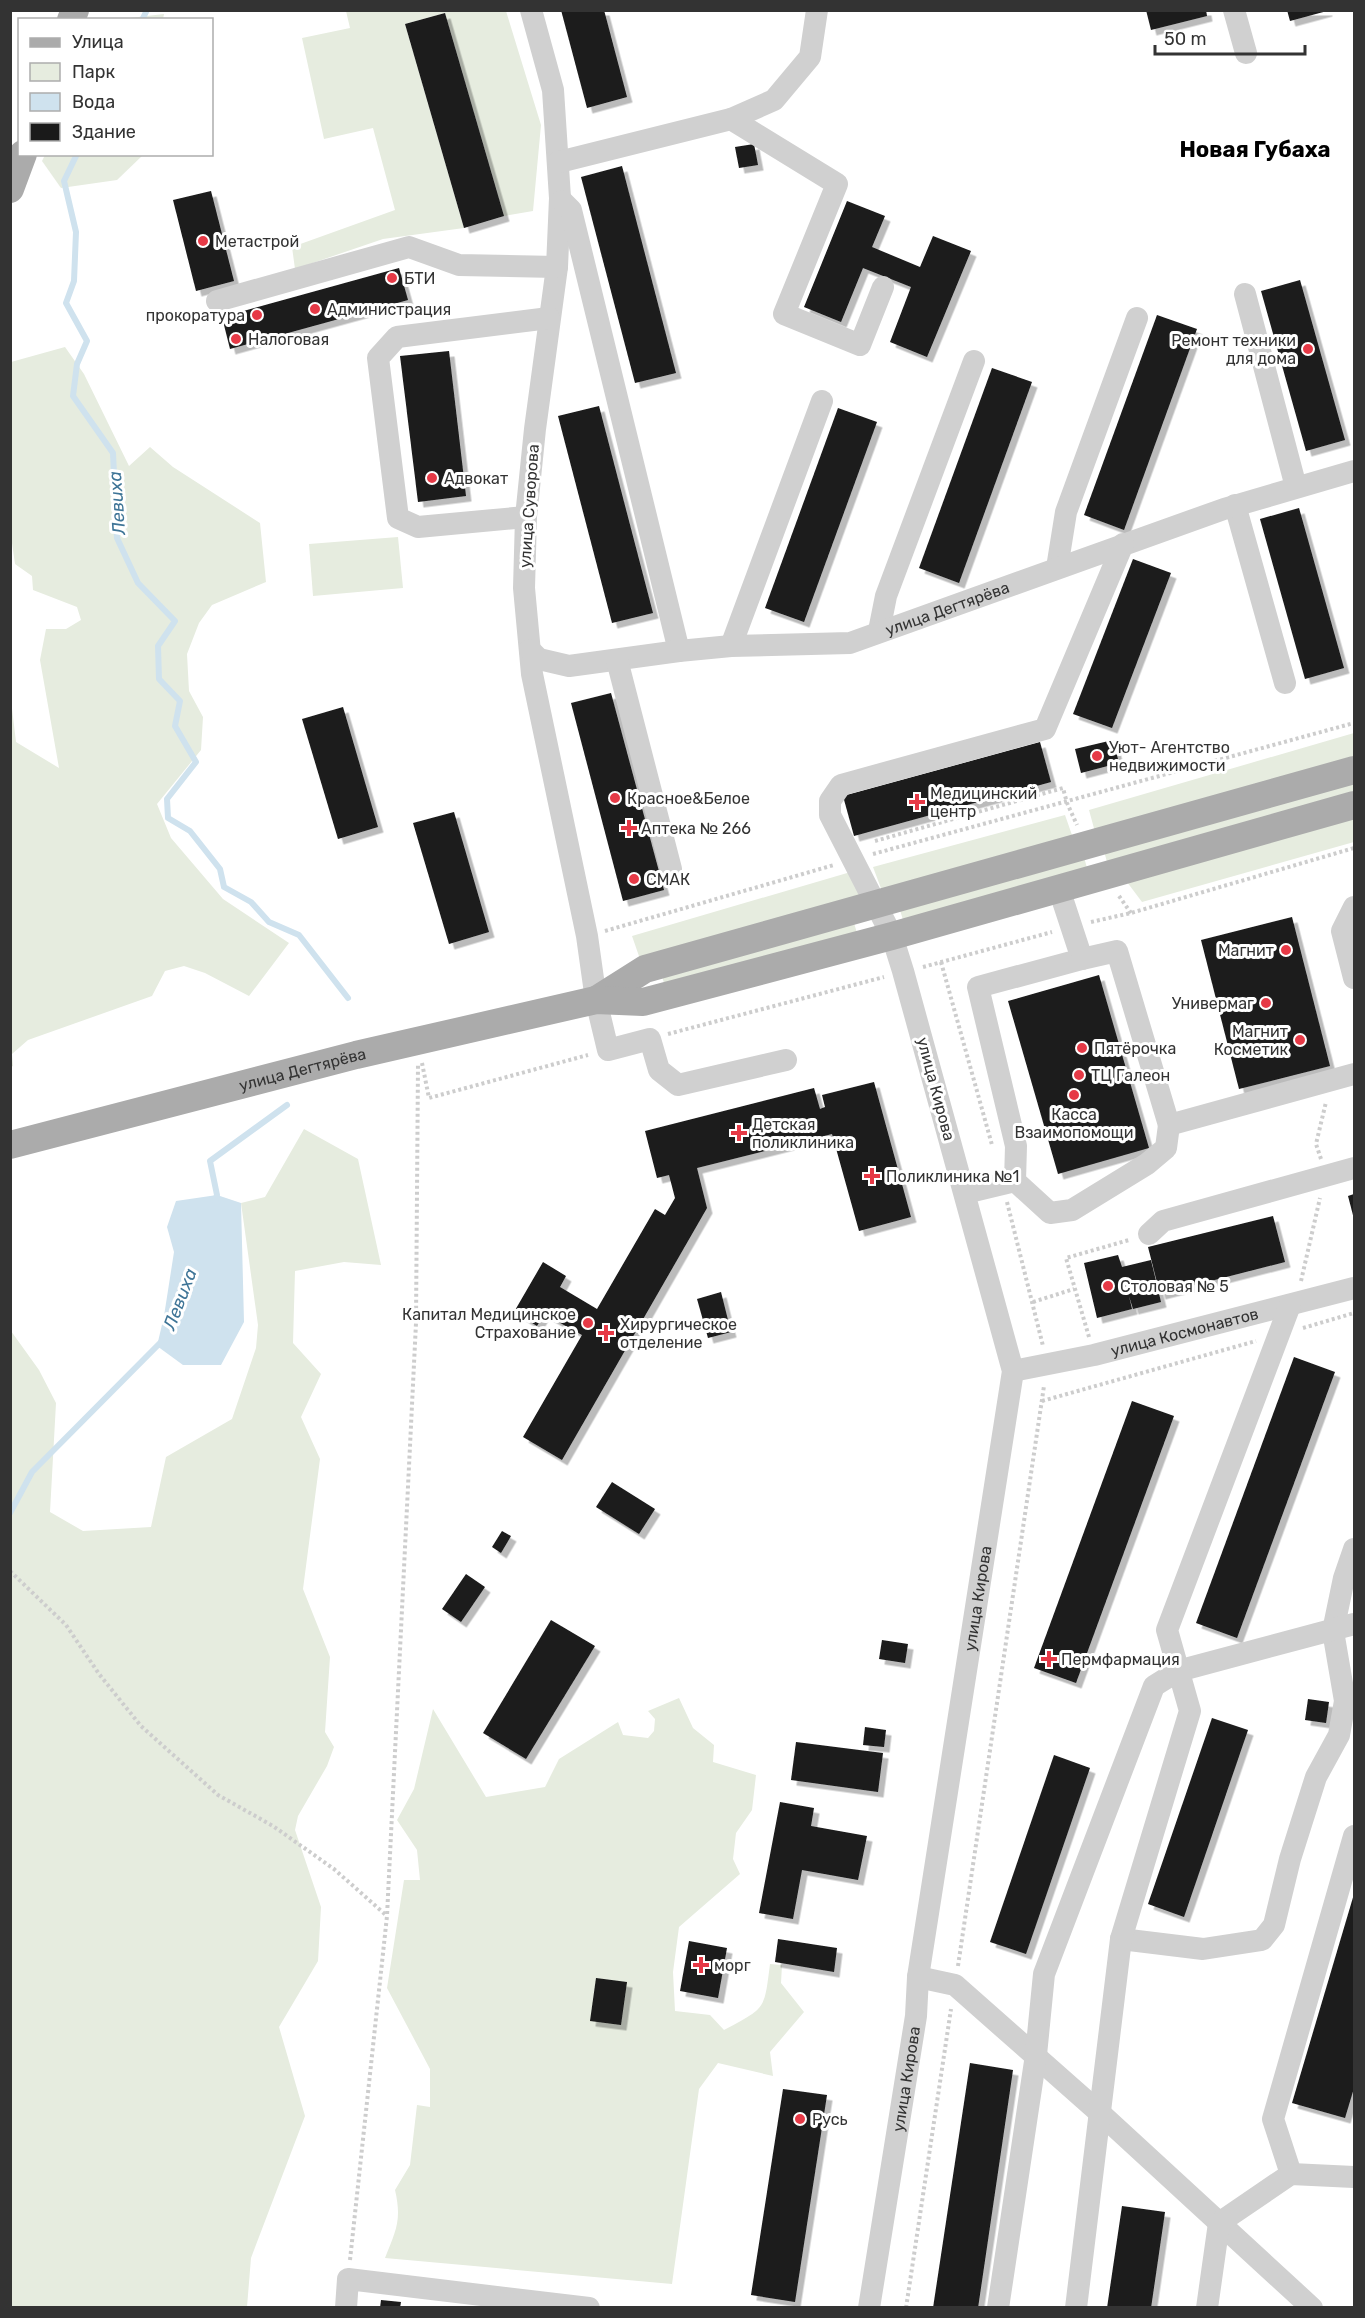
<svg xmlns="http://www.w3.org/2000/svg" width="1365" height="2318" viewBox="0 0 1365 2318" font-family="Rubik,sans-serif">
  <defs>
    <filter id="shadow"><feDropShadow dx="5.5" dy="5.5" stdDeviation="0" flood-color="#0004"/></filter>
  </defs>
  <rect width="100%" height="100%" fill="#fff"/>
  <g fill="#e6ecdf">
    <polygon points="346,11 506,11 541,125 533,211 504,216 445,13 405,24 464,228 383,239 295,269 292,247 395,210 373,128 324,139 302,38 350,28"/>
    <polygon points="164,14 163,19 121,19"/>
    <polygon points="45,155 143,154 143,155 117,180 61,188 42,161"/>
    <polygon points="65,347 84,374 129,466 150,447 173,467 260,523 266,582 212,605 199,623 187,654 189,691 203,717 201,750 157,804 171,838 223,899 289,943 249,996 205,973 184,966 165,971 152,996 28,1040 12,1054 13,1066 11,1067 11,700 16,742 59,768 40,660 46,629 66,629 81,620 77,607 33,590 32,576 15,564 10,529 11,362"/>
    <polygon points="398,537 403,588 313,596 309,544"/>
    <polygon points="1354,733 1354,760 1095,832 1089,810"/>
    <polygon points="1354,781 1354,792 1107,862 1104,851"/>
    <polygon points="1065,815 1073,838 882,891 873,867"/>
    <polygon points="1354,817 1354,842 1142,902 1127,882"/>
    <polygon points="1084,857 1087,868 903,920 900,910"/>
    <polygon points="854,871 860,897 640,959 632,936"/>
    <polygon points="854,923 857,933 665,987 662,976"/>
    <polygon points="304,1129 358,1159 381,1265 344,1262 295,1271 293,1343 321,1374 301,1417 320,1459 303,1589 330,1657 325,1732 334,1747 327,1766 298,1816 295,1830 321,1907 318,1961 279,2027 305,2116 251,2258 247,2307 11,2307 11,1331 39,1370 56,1403 50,1512 83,1531 151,1527 166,1457 232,1419 256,1348 258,1325 241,1203 265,1197"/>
    <path d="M679 1698 693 1728 714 1745 713 1762 756 1775 752 1810 736 1833 733 1859 740 1874 679 1927 673 1972 675 2011 710 2015 724 2030C766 2007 764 2011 770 1964L782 1965 781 1983 804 2012 770 2052 773 2076 718 2063 699 2089 672 2284 385 2258C396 2230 402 2220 395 2190L410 2165 417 2105 430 2107V2069L387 1988 404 1880H420L417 1850 397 1820 414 1789 433 1709 486 1797 545 1787 559 1759 618 1722 623 1735 648 1738 654 1731 655 1719 648 1711Z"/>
  </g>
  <polygon fill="#cfe2ee" points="217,1195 241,1203 244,1322 221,1365 183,1365 157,1346 164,1316 174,1252 167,1227 176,1201"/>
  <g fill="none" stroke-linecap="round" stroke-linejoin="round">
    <g stroke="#cfe2ee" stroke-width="6">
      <polyline points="142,20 147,10"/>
      <polyline points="77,154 64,181 76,232 74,281 66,303 87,341 77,364 73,396 113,453 117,538 138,583 175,621 158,646 159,679 180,701 175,726 196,762 167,799 168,818 190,831 220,869 224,887 251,902 269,922 299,935 348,998"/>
      <polyline points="215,1201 217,1195 210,1161 287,1105"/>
      <polyline points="10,1513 32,1472 162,1341"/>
    </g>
  </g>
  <g fill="#1a1a1a" filter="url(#shadow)">
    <polygon points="561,10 604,10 627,97 587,108"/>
    <polygon points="1146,10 1206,10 1207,16 1151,30"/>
    <polygon points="1287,10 1327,10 1327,11 1290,21"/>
    <polygon points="445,13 504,216 464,228 405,24"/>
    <polygon points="754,144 758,165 739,168 735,147"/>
    <polygon points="622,166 676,373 635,383 581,177"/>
    <polygon points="211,191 234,281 196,291 173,200"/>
    <polygon points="847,201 885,216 872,247 920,267 933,236 971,251 927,357 890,342 911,287 863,268 841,322 804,307"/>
    <polygon points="399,268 408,300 230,349 222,317"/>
    <polygon points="1300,280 1345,440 1306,451 1261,291"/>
    <polygon points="1157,315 1197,329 1124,530 1084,515"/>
    <polygon points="449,351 466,496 418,502 400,356"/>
    <polygon points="992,368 1032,382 959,583 919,568"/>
    <polygon points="599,406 653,613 612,623 558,416"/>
    <polygon points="838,408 877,422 804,622 765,608"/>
    <polygon points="1299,508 1344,668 1305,679 1260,519"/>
    <polygon points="1133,559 1171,573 1112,728 1073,714"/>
    <polygon points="611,693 664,890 623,901 571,703"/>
    <polygon points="343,707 378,827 338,839 302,719"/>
    <polygon points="1113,740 1119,763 1081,773 1075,749"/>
    <polygon points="1040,742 1051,782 854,836 843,796"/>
    <polygon points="454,812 489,932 449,944 413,823"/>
    <polygon points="1292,917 1330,1066 1239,1089 1201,940"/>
    <polygon points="1099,975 1149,1148 1058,1174 1008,1001"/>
    <polygon points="874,1082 911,1217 859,1231 832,1134 697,1168 707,1208 562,1460 523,1437 582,1335 544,1314 537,1326 514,1312 543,1262 566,1276 560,1287 597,1309 655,1209 665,1215 675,1198 669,1175 657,1178 645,1131 814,1088 820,1109 825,1107 822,1095"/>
    <polygon points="1354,1194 1354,1219 1348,1196"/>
    <polygon points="1273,1216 1285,1262 1160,1294 1148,1247"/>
    <polygon points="1118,1255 1122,1267 1151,1260 1161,1302 1133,1309 1129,1296 1132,1309 1097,1318 1084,1263"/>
    <polygon points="721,1292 731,1332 708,1338 697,1299"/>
    <polygon points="1294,1357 1335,1372 1237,1638 1196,1623"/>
    <polygon points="1132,1401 1174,1416 1076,1683 1034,1668"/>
    <polygon points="612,1482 655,1509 639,1534 596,1507"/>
    <polygon points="502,1531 511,1536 501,1553 492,1547"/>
    <polygon points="466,1574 485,1587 461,1622 442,1609"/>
    <polygon points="551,1620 595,1646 526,1759 483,1733"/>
    <polygon points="882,1640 908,1644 905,1663 879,1659"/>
    <polygon points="1308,1699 1329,1702 1326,1723 1305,1720"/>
    <polygon points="1212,1718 1248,1730 1184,1917 1148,1904"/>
    <polygon points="865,1727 886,1730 884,1747 863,1745"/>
    <polygon points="796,1742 883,1753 878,1792 791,1780"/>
    <polygon points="1054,1755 1090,1768 1026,1954 990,1942"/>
    <polygon points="780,1802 814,1808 811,1826 867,1836 858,1880 802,1870 793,1919 759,1913"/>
    <polygon points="1354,1894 1354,2088 1345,2118 1292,2103"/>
    <polygon points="778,1939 837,1948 834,1972 775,1962"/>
    <polygon points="689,1941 727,1948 718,1998 680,1991"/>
    <polygon points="596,1978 627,1982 621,2025 590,2021"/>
    <polygon points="970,2063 1013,2070 978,2308 933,2308"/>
    <polygon points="783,2089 827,2095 795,2302 751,2295"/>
    <polygon points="1122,2206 1165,2212 1151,2308 1107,2308"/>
    <polygon points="381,2300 401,2302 400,2308 380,2308"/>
  </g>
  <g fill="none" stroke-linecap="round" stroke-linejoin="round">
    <g stroke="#cdcdcd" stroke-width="4" stroke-dasharray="3 3" stroke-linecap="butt">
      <polyline points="875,841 1063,788 1067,803 1077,825"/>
      <polyline points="873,854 1354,723"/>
      <polyline points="1119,896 1131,913"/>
      <polyline points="1091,922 1131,913 1354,848"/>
      <polyline points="605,931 834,865"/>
      <polyline points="941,962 992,1145"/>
      <polyline points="923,967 1052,932"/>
      <polyline points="668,1034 884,977"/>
      <polyline points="422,1063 429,1098 588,1055"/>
      <polyline points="1321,1159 1316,1144 1326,1102"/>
      <polyline points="1007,1202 1043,1346"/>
      <polyline points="1301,1281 1320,1198"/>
      <polyline points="1033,1302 1074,1289"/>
      <polyline points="1303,1328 1354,1313"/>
      <polyline points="1089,1337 1066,1258 1129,1240"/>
      <polyline points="1042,1401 1256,1341"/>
      <polyline points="10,1571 66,1625 99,1674 141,1726 218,1795 273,1826 334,1869 387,1916"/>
      <polyline points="958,1966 1044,1386"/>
      <polyline points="350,2260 387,1916 416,1323 418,1064"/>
      <polyline points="906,2308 951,2009"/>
    </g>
    <g stroke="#d0d0d0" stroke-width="22">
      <polyline points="531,10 553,90 560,198 557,267 535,429 526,517 524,588 532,674 587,936 596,1000 608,1050 650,1039 659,1070 678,1085 786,1060"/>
      <polyline points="1234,10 1246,53"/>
      <polyline points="731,119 837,184 784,314 860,345 883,287"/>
      <polyline points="559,162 731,119 774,100 810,57 817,10"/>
      <polyline points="562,201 571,210 679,651"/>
      <polyline points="1245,294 1296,487"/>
      <polyline points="217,301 409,247 459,265 557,267"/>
      <polyline points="1235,505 1285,683"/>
      <polyline points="526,517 418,527 398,518 378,358 397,337 549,318"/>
      <polyline points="1057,568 1066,512 1137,318"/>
      <polyline points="879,631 886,596 974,361"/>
      <polyline points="731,646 822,401"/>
      <path id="s1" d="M530 650 539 659 569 666 679 651 731 646 850 643 1224 509 1354 471"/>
      <polyline points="617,660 671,869"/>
      <polyline points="1059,889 1082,959 978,987 1016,1146 1015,1181 1050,1213 1072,1210 1147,1164 1166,1148 1169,1125"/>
      <polyline points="1354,907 1342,931 1354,978"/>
      <polyline points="1082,959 1117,951 1169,1125 1354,1074"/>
      <polyline points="965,1193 1015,1181"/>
      <polyline points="1149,1234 1163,1221 1354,1168"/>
      <path id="s2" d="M1013 1371 1094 1355 1354 1288"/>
      <polyline points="1121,1939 1203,1949 1262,1940 1274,1925 1290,1859 1316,1777 1339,1735 1345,1701 1333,1631 1344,1578 1354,1549"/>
      <polyline points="918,1977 955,1985 1101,2114 1312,2308"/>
      <polyline points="1291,2174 1273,2119 1354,1836"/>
      <polyline points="346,2308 348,2279 589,2308"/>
      <path id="s3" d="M869 2308 916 2016 918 1977 1013 1371 903 971 892 936 830 815V801L841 785 1045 729 1123 544"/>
      <polyline points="998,2308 1036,2055 1044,1974 1154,1686 1178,1671 1354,1624"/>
      <polyline points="1076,2308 1121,1939 1190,1711 1167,1630 1290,1305"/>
      <polyline points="1207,2308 1219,2223 1291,2174 1354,2177"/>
    </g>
    <g stroke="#ababab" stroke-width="28">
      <polyline points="71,20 75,10"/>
      <polyline points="10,189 23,154"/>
      <polyline points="596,1000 645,969 1354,770"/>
      <path id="s4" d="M10 1145 356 1055 596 1000 643 1002 892 936 1354 805"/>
    </g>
  </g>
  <g fill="#e63946" stroke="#fff" stroke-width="2">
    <circle cx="203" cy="241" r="6"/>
    <circle cx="392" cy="278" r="6"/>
    <circle cx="315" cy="309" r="6"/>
    <circle cx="257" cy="315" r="6"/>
    <circle cx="236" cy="339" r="6"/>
    <circle cx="1308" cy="349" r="6"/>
    <circle cx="432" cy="478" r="6"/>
    <circle cx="1097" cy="756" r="6"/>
    <circle cx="615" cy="798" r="6"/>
    <path d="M914 793h6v6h6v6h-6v6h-6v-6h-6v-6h6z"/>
    <path d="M626 819h6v6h6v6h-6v6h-6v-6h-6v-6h6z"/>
    <circle cx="634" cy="879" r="6"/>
    <circle cx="1286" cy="950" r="6"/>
    <circle cx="1266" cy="1003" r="6"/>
    <circle cx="1300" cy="1040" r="6"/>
    <circle cx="1082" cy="1048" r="6"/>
    <circle cx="1079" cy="1075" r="6"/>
    <circle cx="1074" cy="1095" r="6"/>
    <path d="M736 1124h6v6h6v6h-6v6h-6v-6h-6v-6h6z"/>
    <path d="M869 1167h6v6h6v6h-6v6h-6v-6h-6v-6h6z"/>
    <circle cx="1108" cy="1286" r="6"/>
    <circle cx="588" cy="1323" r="6"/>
    <path d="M603 1324h6v6h6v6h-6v6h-6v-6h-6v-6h6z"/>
    <path d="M1046 1650h6v6h6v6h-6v6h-6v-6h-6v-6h6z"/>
    <path d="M698 1956h6v6h6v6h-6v6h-6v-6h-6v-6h6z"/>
    <circle cx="800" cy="2119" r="6"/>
  </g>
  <g text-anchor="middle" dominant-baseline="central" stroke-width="6" stroke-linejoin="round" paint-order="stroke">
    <g font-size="16" fill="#333" stroke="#fff" text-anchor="start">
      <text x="215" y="241">Метастрой</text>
      <text x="404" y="278">БТИ</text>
      <text x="327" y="309">Администрация</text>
      <text x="245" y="315" text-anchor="end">прокоратура</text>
      <text x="248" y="339">Налоговая</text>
      <text x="1296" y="340" text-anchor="end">Ремонт техники<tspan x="1296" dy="18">для дома</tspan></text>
      <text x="444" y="478">Адвокат</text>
      <text x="1109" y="747">Уют- Агентство<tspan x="1109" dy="18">недвижимости</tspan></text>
      <text x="930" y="793">Медицинский<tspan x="930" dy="18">центр</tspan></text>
      <text x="627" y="798">Красное&amp;Белое</text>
      <text x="641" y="828">Аптека № 266</text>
      <text x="646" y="879">СМАК</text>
      <text x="1274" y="950" text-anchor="end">Магнит</text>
      <text x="1254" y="1003" text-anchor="end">Универмаг</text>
      <text x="1288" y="1031" text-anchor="end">Магнит<tspan x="1288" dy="18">Косметик</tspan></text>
      <text x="1094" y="1048">Пятёрочка</text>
      <text x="1091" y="1075">ТЦ Галеон</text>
      <text x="1074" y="1114" text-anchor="middle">Касса<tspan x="1074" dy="18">Взаимопомощи</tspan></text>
      <text x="752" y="1124">Детская<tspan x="752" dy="18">поликлиника</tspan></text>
      <text x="886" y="1176">Поликлиника №1</text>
      <text x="1120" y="1286">Столовая № 5</text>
      <text x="576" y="1314" text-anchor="end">Капитал Медицинское<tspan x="576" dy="18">Страхование</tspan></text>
      <text x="620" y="1324">Хирургическое<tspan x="620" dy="18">отделение</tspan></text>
      <text x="1061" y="1659">Пермфармация</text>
      <text x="714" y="1965">морг</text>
      <text x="812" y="2119">Русь</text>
    </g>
    <g font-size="16" fill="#333" stroke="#fff">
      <text transform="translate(529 506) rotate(-86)">улица Суворова</text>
      <text stroke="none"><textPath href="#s1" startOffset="429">улица Дегтярёва</textPath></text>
      <text stroke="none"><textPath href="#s4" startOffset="302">улица Дегтярёва</textPath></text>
      <text transform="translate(936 1089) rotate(75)">улица Кирова</text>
      <text stroke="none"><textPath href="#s2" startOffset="176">улица Космонавтов</textPath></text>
      <text stroke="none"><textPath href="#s3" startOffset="718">улица Кирова</textPath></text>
      <text stroke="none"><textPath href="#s3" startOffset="232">улица Кирова</textPath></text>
    </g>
    <g font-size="18" font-style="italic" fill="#3f7597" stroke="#fff">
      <text transform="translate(117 503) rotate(-94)">Левиха</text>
      <text transform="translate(180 1299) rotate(-69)">Левиха</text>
    </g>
    <g font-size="22" font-weight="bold" fill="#000" stroke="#fff">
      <text x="1255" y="149">Новая Губаха</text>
    </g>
  </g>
  <rect width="1365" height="2318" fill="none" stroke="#333333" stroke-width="24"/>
  <rect x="18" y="18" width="195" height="138" fill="#ffffff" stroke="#adadad" stroke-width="1.5"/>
  <rect x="30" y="38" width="30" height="9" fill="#ababab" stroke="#adadad" stroke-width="1.5"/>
  <text x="72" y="48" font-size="18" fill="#333333">Улица</text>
  <rect x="30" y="63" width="30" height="18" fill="#e6ecdf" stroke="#adadad" stroke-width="1.5"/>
  <text x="72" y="78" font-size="18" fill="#333333">Парк</text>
  <rect x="30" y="93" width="30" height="18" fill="#cfe2ee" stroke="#adadad" stroke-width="1.5"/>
  <text x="72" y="108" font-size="18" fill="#333333">Вода</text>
  <rect x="30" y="123" width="30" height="18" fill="#1a1a1a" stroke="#adadad" stroke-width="1.5"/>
  <text x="72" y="138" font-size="18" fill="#333333">Здание</text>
  <path d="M1155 45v9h150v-9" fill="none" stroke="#333333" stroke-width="3"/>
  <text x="1164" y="45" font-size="18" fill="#333333" stroke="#ffffff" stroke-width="4.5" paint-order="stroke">50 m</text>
</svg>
